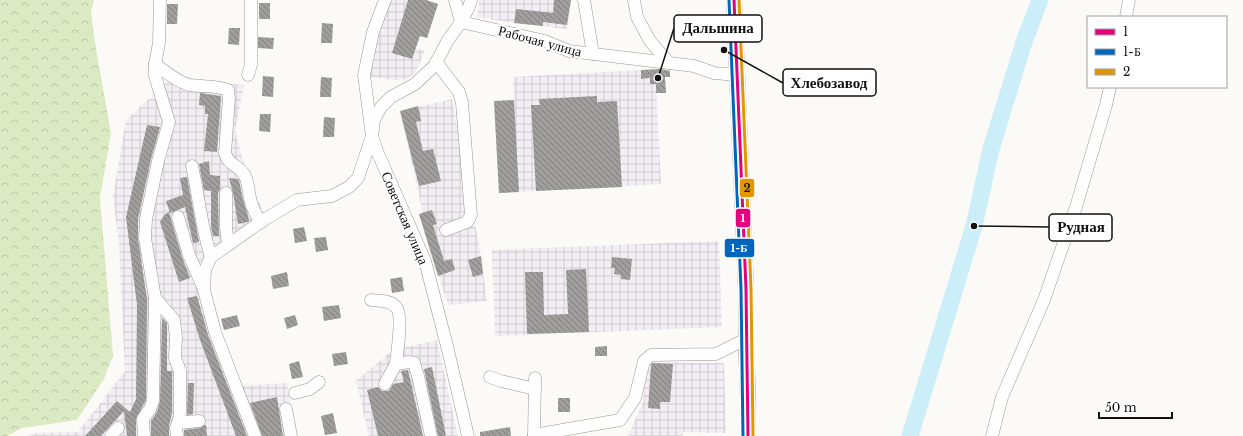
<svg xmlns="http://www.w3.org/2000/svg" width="1243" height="436" viewBox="0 0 1243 436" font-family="'Libre Baskerville',serif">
  <defs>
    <pattern id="industrial-grid" width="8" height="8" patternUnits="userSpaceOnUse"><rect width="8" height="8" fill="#f3eef3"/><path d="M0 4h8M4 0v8" fill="none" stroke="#cfcbcf"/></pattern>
    <pattern id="forest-crowns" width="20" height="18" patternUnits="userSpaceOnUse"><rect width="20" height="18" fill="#dceac4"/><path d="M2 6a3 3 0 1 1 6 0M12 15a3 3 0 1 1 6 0" fill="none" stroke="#bcc8a7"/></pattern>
    <pattern id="building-back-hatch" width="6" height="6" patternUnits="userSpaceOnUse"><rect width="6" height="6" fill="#a09e9c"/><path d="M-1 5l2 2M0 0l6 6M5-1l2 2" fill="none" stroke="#817f7e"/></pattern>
  </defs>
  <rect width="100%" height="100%" fill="#fcfaf7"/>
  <g fill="url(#industrial-grid)">
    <polygon points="390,0 426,0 438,4 427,38 419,36 416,48 425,51 415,73 407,79 394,80 369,77 378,34"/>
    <polygon points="479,0 571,0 567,29 514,23 477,17"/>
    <polygon points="641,70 642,79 650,78 650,84 656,84 661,184 499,193 494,101 514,100 513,77"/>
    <polygon points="170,79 244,85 235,131 247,174 264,214 199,264 239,386 287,383 296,436 29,436 34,433 78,432 125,371 119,245 113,196 126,120"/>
    <polygon points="452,99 481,256 487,301 448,305 419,214 423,213 400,111"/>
    <polygon points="719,241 722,327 495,336 492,250"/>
    <polygon points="437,340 458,436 369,436 356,381 393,350"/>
    <polygon points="647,362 724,363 726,433 683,432 683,436 628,436 643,402"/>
  </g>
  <polygon fill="url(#forest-crowns)" points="0,0 94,0 91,12 94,37 111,133 100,198 113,355 104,379 77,420 22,428 7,436 0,436"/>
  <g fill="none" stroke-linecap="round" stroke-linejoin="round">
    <polyline stroke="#cceef8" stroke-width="17" points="910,436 974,226 991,149 1024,42 1040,0"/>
  </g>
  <g fill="url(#building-back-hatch)">
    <polygon points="408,0 426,0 438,4 427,38 420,36 412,59 392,53"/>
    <polygon points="554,0 571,0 567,25 543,22 543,26 514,23 516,9 553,13"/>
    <rect x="259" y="3" width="11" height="16"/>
    <polygon points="167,4 178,4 177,24 167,24"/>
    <polygon points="322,23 333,24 332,43 321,43"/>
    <polygon points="229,28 240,28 239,45 228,44"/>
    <polygon points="258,37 274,38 273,49 258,48"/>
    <polygon points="660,69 670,71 670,77 665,77 666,93 656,93 656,84 650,84 650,78 641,79 641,70"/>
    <polygon points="263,76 274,77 273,97 262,96"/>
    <polygon points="321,77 332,78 331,97 320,97"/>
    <polygon points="200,93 221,96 217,152 204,151 208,114 205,114 205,106 199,105"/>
    <polygon points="597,96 597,102 617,101 622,187 536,191 531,105 540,105 539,99"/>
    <polygon points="514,100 519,192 499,193 494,101"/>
    <polygon points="418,106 421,121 416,122 423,151 433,149 441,181 419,186 400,111"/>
    <polygon points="260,114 271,114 270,132 259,131"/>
    <polygon points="324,117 335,118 334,137 323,137"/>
    <polygon points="147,125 160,127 151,159 138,219 138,239 147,299 146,400 136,419 136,436 127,436 124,411 101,436 85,436 117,401 130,412 136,399 137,305 126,217"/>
    <polygon points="209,161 210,175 220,176 220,189 218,193 219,236 213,236 211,227 211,191 204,190 199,164"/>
    <polygon points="187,177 199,242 193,243 185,207 170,213 166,201 183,195 180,178"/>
    <polygon points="229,178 238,179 239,180 243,200 248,215 249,221 248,222 238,224 234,199 233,193"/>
    <polygon points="432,210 437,224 433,225 444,261 452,259 455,270 438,276 419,214"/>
    <polygon points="169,212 182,257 190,278 179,282 160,222 164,215"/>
    <polygon points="304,227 307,241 295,243 293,229"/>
    <polygon points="326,237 328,250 316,252 314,238"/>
    <polygon points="481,256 483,274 473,277 468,260"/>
    <polygon points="612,257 632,259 630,280 621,279 621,275 614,274 615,268 611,268"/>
    <polygon points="586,269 589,332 527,334 525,272 543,272 544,315 568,314 566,270"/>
    <polygon points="287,272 289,286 273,289 271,276"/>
    <polygon points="402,277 404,291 392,293 390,279"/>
    <polygon points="197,296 208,335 247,436 236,436 200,340 187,298"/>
    <polygon points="339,305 341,318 324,321 322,307"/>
    <polygon points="237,315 240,326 224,330 221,319"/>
    <polygon points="295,315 298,325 287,329 284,318"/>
    <polygon points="162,318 167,323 167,371 172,371 172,412 169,426 169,436 151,436 151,421 157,412 160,401"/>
    <polygon points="607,346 607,356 595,356 595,347"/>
    <polygon points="346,352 348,364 334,366 332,354"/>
    <polygon points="299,361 303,377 292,379 289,364"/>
    <polygon points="653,363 673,364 670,402 660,402 660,409 648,408 651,365"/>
    <polygon points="432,367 446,436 438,436 424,369"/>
    <polygon points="408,370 423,436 378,436 367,390 378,387 382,391 389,391 393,384 404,382 401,371"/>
    <polygon points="188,383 194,383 193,414 187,415"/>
    <polygon points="277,397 283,436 262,436 250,403"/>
    <rect x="558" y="398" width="12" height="14"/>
    <polygon points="333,413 337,433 325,435 321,416"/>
    <polygon points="205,425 206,425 207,436 184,436 184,430 200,428"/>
    <polygon points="510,427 511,436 480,436 480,432"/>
  </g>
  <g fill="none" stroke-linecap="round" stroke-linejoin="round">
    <g stroke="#979695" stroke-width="13">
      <g id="minor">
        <polyline points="385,0 373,32 364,75 372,136 377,151 425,261 448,350 468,436"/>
        <polyline points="471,0 469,7 461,22 545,41 569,51 694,66 714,73 737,75"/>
        <polyline points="584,0 593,54"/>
        <polyline points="634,0 637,17 650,41 669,63"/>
        <polyline points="1126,17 1129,0"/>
        <polyline points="436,62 459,92 462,103 471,215 467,222 446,230"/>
        <path d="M155 64C164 71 179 83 190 85 203 87 216 85 228 90L229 98 225 153C229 166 237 164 244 174 249 181 248 193 251 202 253 209 257 216 260 223"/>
        <polyline points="248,75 251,65 251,0"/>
        <path d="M192 166C199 196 201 227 211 257"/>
        <polyline points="226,193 226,227 228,245"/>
        <polyline points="178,217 189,255 203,287"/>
        <polyline points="155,298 174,320 176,337 175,358 180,371 180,412 179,420 176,428 177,436"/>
        <path d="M371 300C378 301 389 300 395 306 404 313 397 352 396 364"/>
        <polyline points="490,377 501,381 535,389"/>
        <polyline points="385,384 396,364 409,362 414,363 418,376 431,436"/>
        <polyline points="295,393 310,389 319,382"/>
        <polyline points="286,409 291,436"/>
        <polyline points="178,423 199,421"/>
        <polyline points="534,435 620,420 635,398 644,361 651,355 716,354 746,339"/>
        <polyline points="111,436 118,428"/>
        <polyline points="144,436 143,419 150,409 153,401 155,298 145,238 146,219 158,161 169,122 155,76 155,64 159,43 160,0"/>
        <polyline points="255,436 215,332 204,290 205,270 211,257 262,221 297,200 332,196 349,187 358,178 372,136 374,120 381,107 391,97 415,84 435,65 448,40 461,22 455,0"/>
        <polyline points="534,436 535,378"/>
        <polyline points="992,436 1002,397 1044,300 1076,207 1106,105 1110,87"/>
      </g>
    </g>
    <g stroke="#848382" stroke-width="16">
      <polyline id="major" points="734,0 746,289 746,339 748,399 748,436"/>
    </g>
    <use href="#minor" stroke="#fffefe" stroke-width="12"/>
    <use href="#major" stroke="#eee6db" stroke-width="15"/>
    <g stroke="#fff" stroke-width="6">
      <polyline id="bus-1" points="734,0 746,289 748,436"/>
    </g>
    <g stroke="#fff" stroke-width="6">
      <polyline id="bus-2" points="729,0 741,289 743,436"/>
    </g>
    <g stroke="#fff" stroke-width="6">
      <polyline id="bus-3" points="739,0 751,289 753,436"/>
    </g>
    <use href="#bus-1" stroke="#e5007d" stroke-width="3"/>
    <use href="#bus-2" stroke="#0065bd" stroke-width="3"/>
    <use href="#bus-3" stroke="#e09702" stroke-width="3"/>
  </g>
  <g text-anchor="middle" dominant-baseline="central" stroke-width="4" stroke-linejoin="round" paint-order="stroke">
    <g font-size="14" fill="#111" stroke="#fff">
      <text transform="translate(540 41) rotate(15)">Рабочая улица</text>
      <text transform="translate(405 218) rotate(67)">Советская улица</text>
    </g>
  </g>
  <path fill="none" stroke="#111" stroke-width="1.5" d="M658 78L674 28M724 50L783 83M974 226L1049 227"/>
  <g fill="#111" stroke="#fff" stroke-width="1.5">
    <circle cx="658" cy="78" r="4"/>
    <circle cx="724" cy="50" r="4"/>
    <circle cx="974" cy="226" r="4"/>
  </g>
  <g fill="#fff" stroke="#111" stroke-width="1.5">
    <rect x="674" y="15" width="88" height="27" rx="4"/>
    <rect x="783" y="69" width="93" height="27" rx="4"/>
    <rect x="1049" y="214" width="63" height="27" rx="4"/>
  </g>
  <g font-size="15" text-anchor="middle" font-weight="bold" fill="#111">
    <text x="718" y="33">Дальшина</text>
    <text x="829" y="88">Хлебозавод</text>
    <text x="1081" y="232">Рудная</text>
  </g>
  <g stroke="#fff" stroke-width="1.5">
    <rect x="739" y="178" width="16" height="20" rx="4" fill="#e09702"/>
    <rect x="735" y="208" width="16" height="20" rx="4" fill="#e5007d"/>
    <rect x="724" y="238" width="31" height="20" rx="4" fill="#0065bd"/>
  </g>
  <g font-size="11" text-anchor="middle" font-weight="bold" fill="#fff">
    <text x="743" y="222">1</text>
    <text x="739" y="252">1-Б</text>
  </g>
  <g font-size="11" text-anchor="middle" font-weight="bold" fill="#111">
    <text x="747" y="192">2</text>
  </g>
  <rect x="1087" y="16" width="140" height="72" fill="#ffffff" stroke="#a0a0a0"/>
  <rect x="1095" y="29" width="20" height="6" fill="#e5007d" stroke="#a0a0a0"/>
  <text x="1123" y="36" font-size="12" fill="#111111">1</text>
  <rect x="1095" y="49" width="20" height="6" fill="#0065bd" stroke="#a0a0a0"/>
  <text x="1123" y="56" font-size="12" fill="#111111">1-Б</text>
  <rect x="1095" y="69" width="20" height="6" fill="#e09702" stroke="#a0a0a0"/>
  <text x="1123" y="76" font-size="12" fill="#111111">2</text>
  <path d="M1099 412v6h73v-6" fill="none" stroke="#111111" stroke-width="2"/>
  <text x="1105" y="412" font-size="12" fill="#111111" stroke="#ffffff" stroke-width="3" paint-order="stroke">50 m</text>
</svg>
